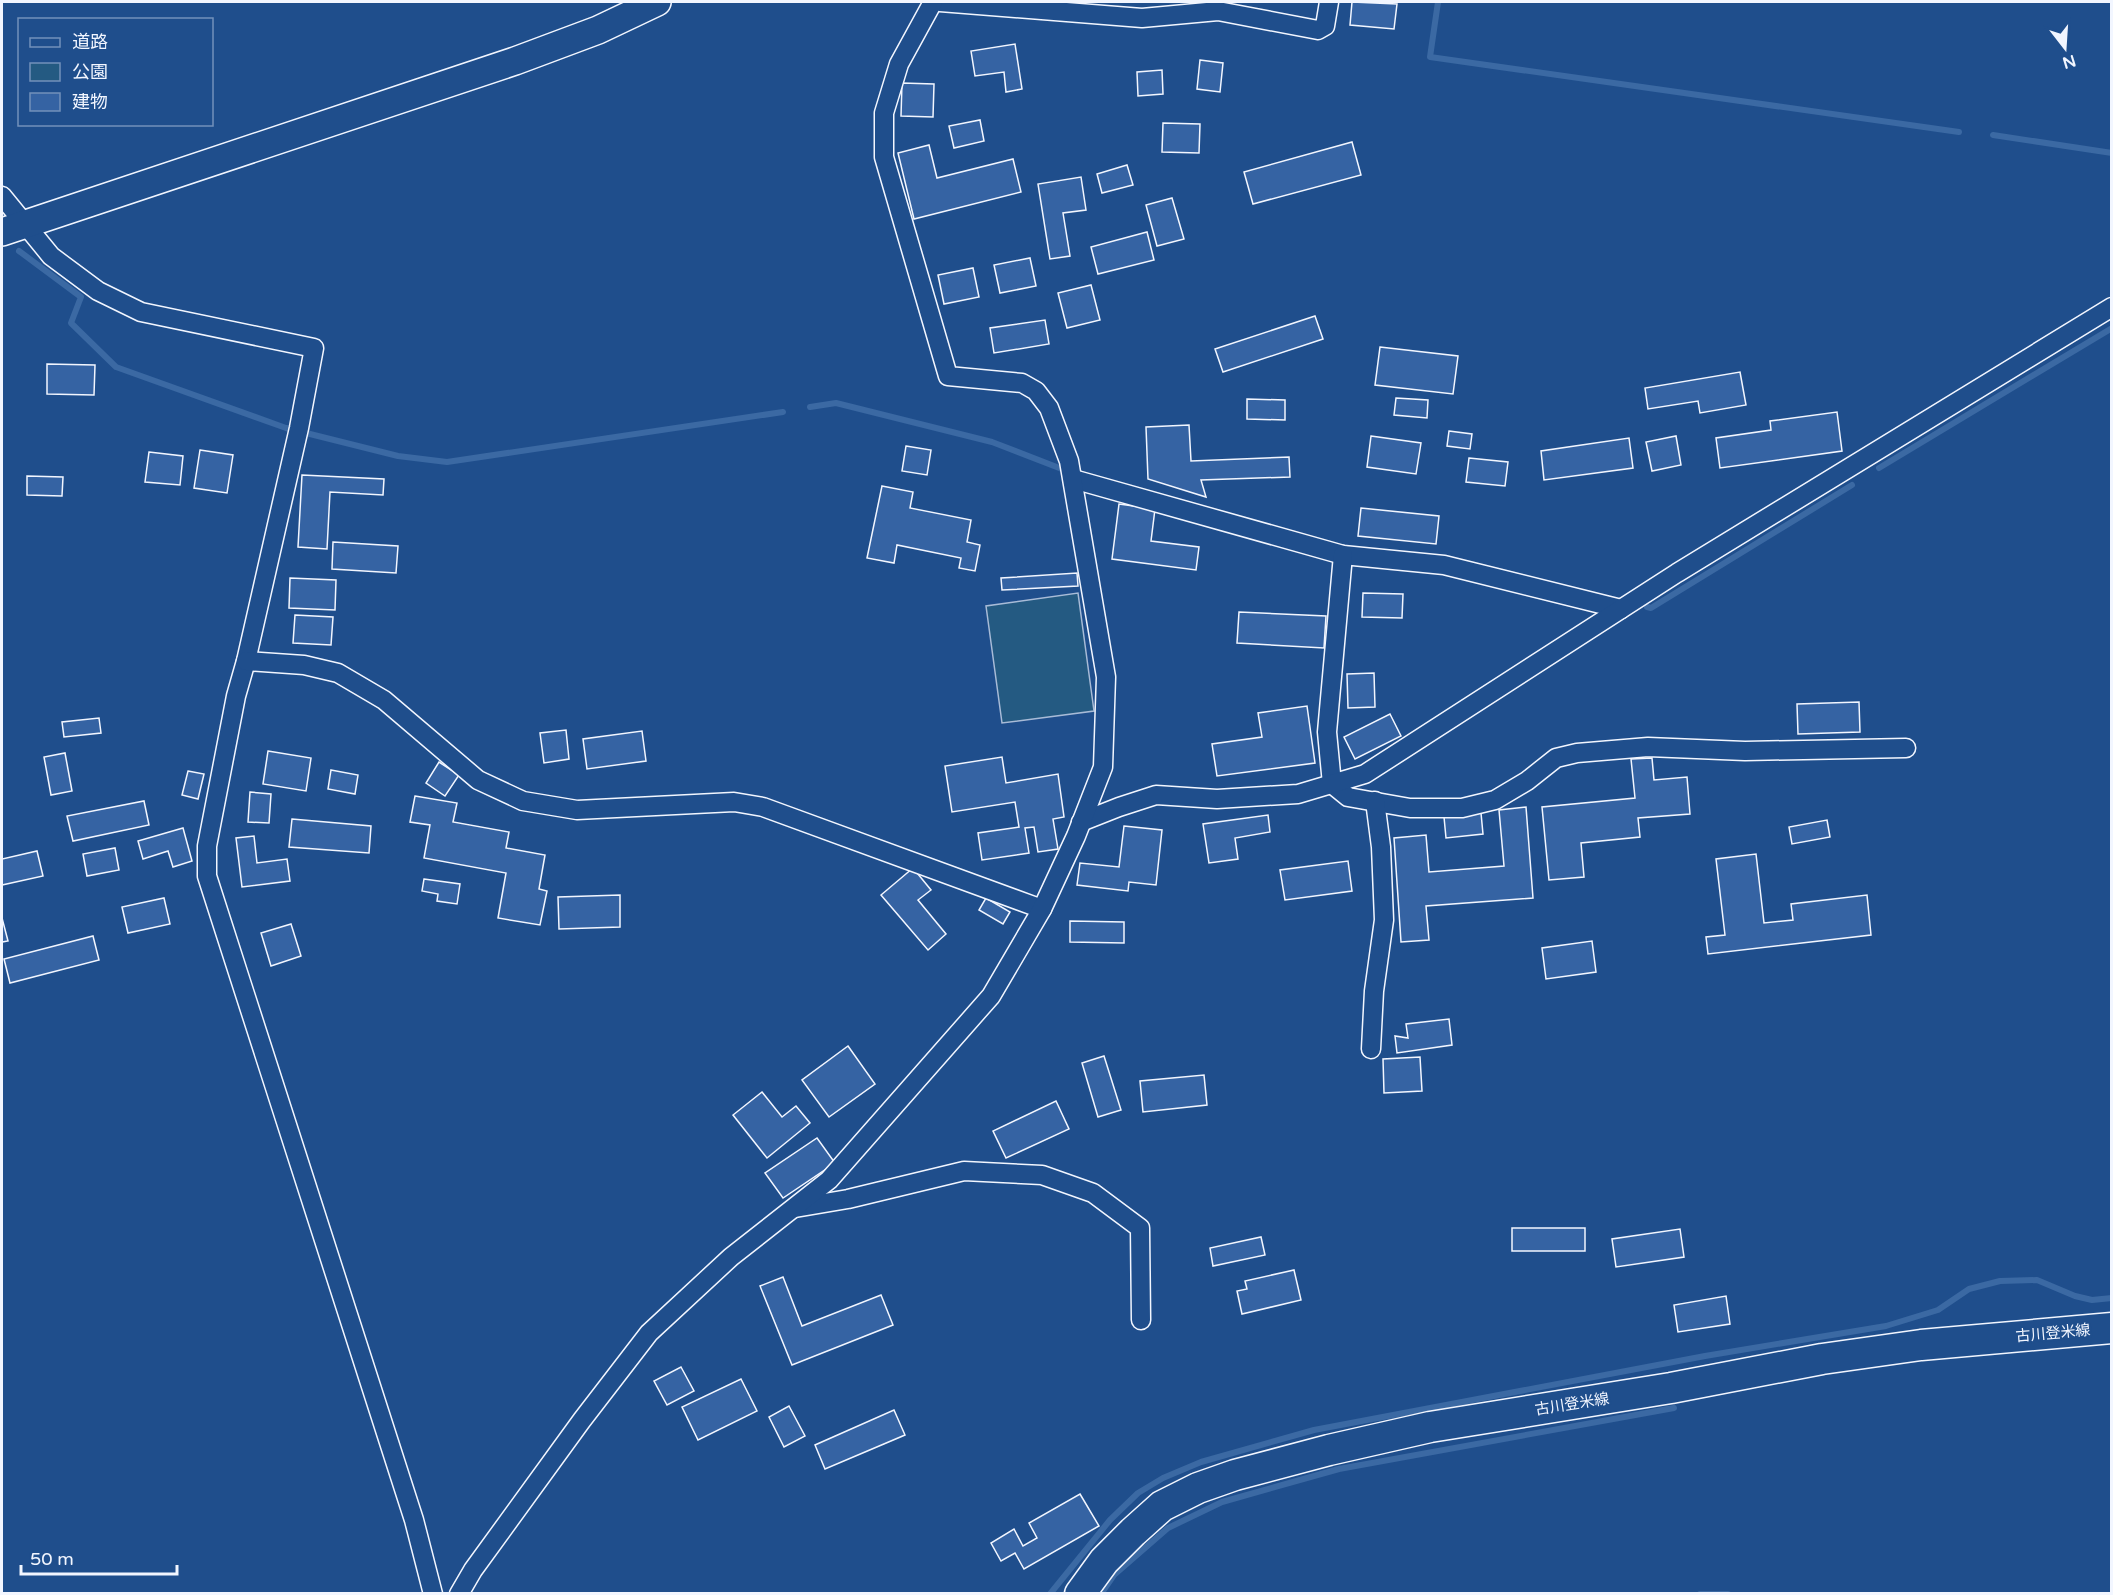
<svg xmlns="http://www.w3.org/2000/svg" width="2113" height="1595" viewBox="0 0 2113 1595" font-family="'Varela Round','Noto Sans JP',sans-serif">
  <rect width="100%" height="100%" fill="#1f4e8c"/>
  <polygon fill="#245a82" stroke="#a8bbd7" stroke-width="1.5" points="1078,593 1094,711 1002,723 986,606"/>
  <g fill="none" stroke-linecap="round" stroke-linejoin="round">
    <g stroke="#3b69a3" stroke-width="6">
      <polyline points="1438,2 1430,57 1959,132"/>
      <polyline points="1993,135 2112,153"/>
      <polyline points="19,251 81,297 71,323 116,367 286,428 398,456 447,462 783,412"/>
      <polyline points="810,407 836,403 992,442 1067,471"/>
      <polyline points="1879,468 2112,328"/>
      <polyline points="1647,607 1651,608 1852,485"/>
      <polyline points="1050,1594 1110,1520 1138,1493 1163,1478 1201,1462 1314,1430 1705,1356 1886,1326 1938,1310 1969,1289 2000,1281 2037,1280 2075,1296 2092,1300 2112,1298"/>
      <polyline points="1101,1594 1114,1575 1168,1528 1222,1502 1339,1469 1674,1408"/>
      <polyline points="1700,1594 1728,1594"/>
    </g>
  </g>
  <g fill="#3563a3" stroke="#f2f6ff" stroke-width="1.5">
    <polygon points="1352,2 1397,4 1394,29 1350,25"/>
    <polygon points="1015,44 1022,89 1006,92 1004,72 975,76 971,51"/>
    <polygon points="1200,60 1223,63 1220,92 1197,89"/>
    <polygon points="1162,70 1163,94 1138,96 1137,72"/>
    <polygon points="902,83 934,84 933,117 901,116"/>
    <polygon points="980,120 984,141 954,148 949,126"/>
    <polygon points="1163,123 1200,124 1199,153 1162,152"/>
    <polygon points="1352,142 1361,175 1253,204 1244,172"/>
    <polygon points="929,145 937,178 1013,159 1021,192 914,219 898,153"/>
    <polygon points="1127,165 1133,185 1102,193 1097,174"/>
    <polygon points="1081,177 1086,210 1063,213 1070,256 1050,259 1038,184"/>
    <polygon points="1172,198 1184,239 1157,246 1146,205"/>
    <polygon points="1147,232 1154,260 1098,274 1091,247"/>
    <polygon points="1030,258 1036,286 1000,293 994,265"/>
    <polygon points="973,268 979,297 944,304 938,275"/>
    <polygon points="1091,285 1100,320 1067,328 1058,293"/>
    <polygon points="1315,316 1323,339 1223,372 1215,349"/>
    <polygon points="1045,320 1049,344 994,353 990,328"/>
    <polygon points="1380,347 1458,356 1453,394 1375,385"/>
    <polygon points="47,364 95,365 94,395 47,394"/>
    <polygon points="1740,372 1746,405 1700,413 1698,401 1648,409 1645,388"/>
    <polygon points="1396,398 1428,400 1427,418 1394,415"/>
    <polygon points="1247,399 1285,400 1285,420 1247,419"/>
    <polygon points="1837,412 1842,451 1720,468 1716,438 1771,430 1770,421"/>
    <polygon points="1189,425 1191,461 1289,457 1290,477 1201,480 1206,497 1148,479 1146,427"/>
    <polygon points="1449,431 1472,434 1470,449 1447,446"/>
    <polygon points="1371,436 1421,443 1416,474 1367,467"/>
    <polygon points="1676,436 1681,465 1652,471 1646,442"/>
    <polygon points="1629,438 1633,468 1544,480 1541,451"/>
    <polygon points="906,446 931,450 927,475 902,471"/>
    <polygon points="200,450 233,455 227,493 194,488"/>
    <polygon points="149,452 183,456 180,485 145,482"/>
    <polygon points="1469,458 1508,462 1505,486 1466,482"/>
    <polygon points="302,475 384,479 383,495 330,492 327,549 298,547"/>
    <polygon points="27,476 63,477 62,496 27,495"/>
    <polygon points="882,486 913,492 910,508 971,520 967,542 980,545 975,571 959,568 961,558 897,545 894,563 867,558"/>
    <polygon points="1119,504 1155,509 1151,541 1199,547 1196,570 1112,559"/>
    <polygon points="1361,508 1439,516 1436,544 1358,536"/>
    <polygon points="333,542 398,546 396,573 332,569"/>
    <polygon points="1077,573 1078,586 1002,590 1001,578"/>
    <polygon points="290,578 336,580 335,610 289,608"/>
    <polygon points="1363,593 1403,594 1402,618 1362,617"/>
    <polygon points="1239,612 1326,616 1324,648 1237,643"/>
    <polygon points="295,615 333,617 331,645 293,643"/>
    <polygon points="1374,673 1375,707 1348,708 1347,674"/>
    <polygon points="1859,702 1860,732 1798,734 1797,704"/>
    <polygon points="1307,706 1315,763 1217,776 1212,744 1262,737 1258,713"/>
    <polygon points="1390,714 1401,736 1355,759 1344,737"/>
    <polygon points="99,718 101,733 64,737 62,722"/>
    <polygon points="566,730 569,759 544,763 540,733"/>
    <polygon points="642,731 646,761 587,769 583,739"/>
    <polygon points="268,751 311,758 306,791 263,784"/>
    <polygon points="65,753 72,791 51,795 44,757"/>
    <polygon points="1002,757 1006,783 1058,774 1064,817 1053,819 1058,849 1038,852 1034,827 1025,828 1029,853 982,860 978,833 1019,827 1015,802 952,812 945,766"/>
    <polygon points="1652,758 1654,780 1687,777 1690,814 1638,818 1640,837 1581,843 1584,877 1549,880 1542,807 1635,798 1631,759"/>
    <polygon points="439,762 459,775 445,796 426,783"/>
    <polygon points="331,770 358,775 355,794 328,789"/>
    <polygon points="188,771 204,774 198,799 182,795"/>
    <polygon points="250,792 271,794 269,823 248,822"/>
    <polygon points="415,796 457,803 453,822 509,832 506,848 545,855 539,889 547,891 540,925 498,918 506,873 424,858 430,825 410,822"/>
    <polygon points="144,801 149,825 73,841 67,816"/>
    <polygon points="1526,807 1533,898 1426,906 1429,940 1401,942 1394,838 1426,835 1429,872 1504,866 1499,810"/>
    <polygon points="1481,813 1483,834 1446,838 1444,817"/>
    <polygon points="1268,815 1270,832 1235,838 1238,859 1209,863 1203,824"/>
    <polygon points="292,819 371,826 369,853 289,847"/>
    <polygon points="1827,820 1830,837 1792,844 1789,827"/>
    <polygon points="1124,826 1162,830 1156,885 1129,882 1128,891 1077,885 1080,863 1119,867"/>
    <polygon points="183,828 192,861 173,867 168,851 143,859 138,841"/>
    <polygon points="254,836 257,863 287,859 290,881 242,887 236,838"/>
    <polygon points="115,848 119,870 87,876 83,854"/>
    <polygon points="37,851 43,876 2,885 2,859"/>
    <polygon points="1756,854 1764,923 1793,920 1791,904 1867,895 1871,935 1708,954 1706,937 1725,935 1716,859"/>
    <polygon points="1348,861 1352,891 1285,900 1280,870"/>
    <polygon points="913,868 931,890 918,900 946,934 928,950 881,895"/>
    <polygon points="424,879 460,884 457,904 437,901 438,894 422,891"/>
    <polygon points="620,895 620,927 559,929 558,897"/>
    <polygon points="164,898 170,924 128,933 122,907"/>
    <polygon points="986,898 1010,912 1003,924 979,910"/>
    <polygon points="2,918 8,941 2,942"/>
    <polygon points="1070,921 1124,922 1124,943 1070,942"/>
    <polygon points="291,924 301,956 271,966 261,933"/>
    <polygon points="93,936 99,960 10,983 4,959"/>
    <polygon points="1592,941 1596,972 1546,979 1542,948"/>
    <polygon points="1449,1019 1452,1045 1397,1053 1395,1036 1408,1038 1406,1024"/>
    <polygon points="848,1046 875,1084 829,1117 802,1080"/>
    <polygon points="1104,1056 1121,1110 1098,1117 1082,1063"/>
    <polygon points="1420,1057 1422,1091 1384,1093 1383,1059"/>
    <polygon points="1204,1075 1207,1105 1143,1112 1140,1081"/>
    <polygon points="762,1092 782,1117 796,1106 810,1123 767,1158 733,1115"/>
    <polygon points="1056,1101 1069,1129 1006,1158 993,1131"/>
    <polygon points="817,1138 835,1163 783,1198 765,1173"/>
    <rect x="1512" y="1228" width="73" height="23"/>
    <polygon points="1680,1229 1684,1257 1616,1267 1612,1239"/>
    <polygon points="1261,1237 1265,1255 1213,1266 1210,1248"/>
    <polygon points="1294,1270 1301,1300 1242,1314 1237,1291 1247,1289 1245,1281"/>
    <polygon points="783,1277 802,1326 881,1295 893,1325 792,1365 760,1286"/>
    <polygon points="1726,1296 1730,1324 1678,1332 1674,1305"/>
    <polygon points="681,1367 694,1391 667,1405 654,1381"/>
    <polygon points="741,1379 757,1411 698,1440 682,1407"/>
    <polygon points="789,1406 805,1436 784,1447 769,1417"/>
    <polygon points="894,1410 905,1435 825,1469 815,1445"/>
    <polygon points="1080,1494 1099,1526 1024,1569 1015,1553 1001,1561 991,1543 1014,1529 1023,1546 1037,1538 1029,1523"/>
  </g>
  <g fill="none" stroke-linecap="round" stroke-linejoin="round">
    <g stroke="#f2f6ff" stroke-width="21">
      <g id="street">
        <polyline points="940,2 1142,18 1218,11 1318,30 1325,26 1329,2"/>
        <polyline points="2,196 51,256 98,291 141,312 314,348 299,428 246,661 236,696 207,846 207,876 414,1520 433,1594"/>
        <polyline points="1073,479 1343,555 1444,565 1621,609"/>
        <polyline points="1343,555 1327,732 1332,784 1348,797 1410,808 1462,808 1495,800 1527,781 1556,758 1577,753 1648,747 1745,751 1906,748"/>
        <polyline points="246,661 304,665 338,673 384,700 478,780 523,801 577,810 734,802 763,807 1042,909"/>
        <polyline points="1081,822 1119,807 1156,795 1217,799 1298,794 1365,774 1677,573 2112,307"/>
        <polyline points="1371,1049 1374,991 1384,920 1381,847 1375,801"/>
        <polyline points="795,1208 848,1199 964,1171 1042,1175 1093,1193 1140,1228 1141,1320"/>
        <polyline points="459,1594 473,1570 582,1420 649,1333 731,1257 829,1180 991,996 1042,909 1076,836 1103,767 1106,677 1069,461 1049,408 1036,391 1022,383 948,376 884,157 884,113 899,64 933,2"/>
      </g>
    </g>
    <g stroke="#f2f6ff" stroke-width="30">
      <polyline id="secondary" points="2,232 515,61 598,30 657,2"/>
    </g>
    <g stroke="#f2f6ff" stroke-width="33">
      <polyline id="primary" points="1080,1594 1104,1561 1133,1532 1162,1506 1198,1488 1235,1475 1329,1450 1430,1427 1671,1388 1822,1359 1921,1345 2112,1328"/>
    </g>
    <use href="#street" stroke="#1f4e8c" stroke-width="18"/>
    <use href="#secondary" stroke="#1f4e8c" stroke-width="27"/>
    <use href="#primary" stroke="#1f4e8c" stroke-width="30"/>
  </g>
  <g text-anchor="middle" dominant-baseline="central" stroke-width="4.5" stroke-linejoin="round" paint-order="stroke">
    <g font-size="15" fill="#f2f6ff" stroke="#1f4e8c">
      <text transform="translate(2053 1333) rotate(-5)">古川登米線</text>
      <text transform="translate(1572 1404) rotate(-9)">古川登米線</text>
    </g>
  </g>
  <rect width="2113" height="1595" fill="none" stroke="#f2f6ff" stroke-width="6"/>
  <rect x="18" y="18" width="195" height="108" fill="#1f4e8c" stroke="#7391ba" stroke-width="1.5"/>
  <rect x="30" y="38" width="30" height="9" fill="#1f4e8c" stroke="#7391ba" stroke-width="1.5"/>
  <text x="72" y="48" font-size="18" fill="#f2f6ff">道路</text>
  <rect x="30" y="63" width="30" height="18" fill="#245a82" stroke="#7391ba" stroke-width="1.5"/>
  <text x="72" y="78" font-size="18" fill="#f2f6ff">公園</text>
  <rect x="30" y="93" width="30" height="18" fill="#3563a3" stroke="#7391ba" stroke-width="1.5"/>
  <text x="72" y="108" font-size="18" fill="#f2f6ff">建物</text>
  <g transform="translate(2065 48) rotate(163)" stroke="#1f4e8c" stroke-width="4.5" paint-order="stroke">
  <path d="M0-4.5L10 22L0 15L-10 22Z" fill="#f2f6ff"/>
  <text y="-9" font-size="16" font-weight="bold" text-anchor="middle" fill="#f2f6ff">N</text>
  </g>
  <path d="M21 1565v9h156v-9" fill="none" stroke="#f2f6ff" stroke-width="3"/>
  <text x="30" y="1565" font-size="18" fill="#f2f6ff" stroke="#1f4e8c" stroke-width="4.5" paint-order="stroke">50 m</text>
</svg>
